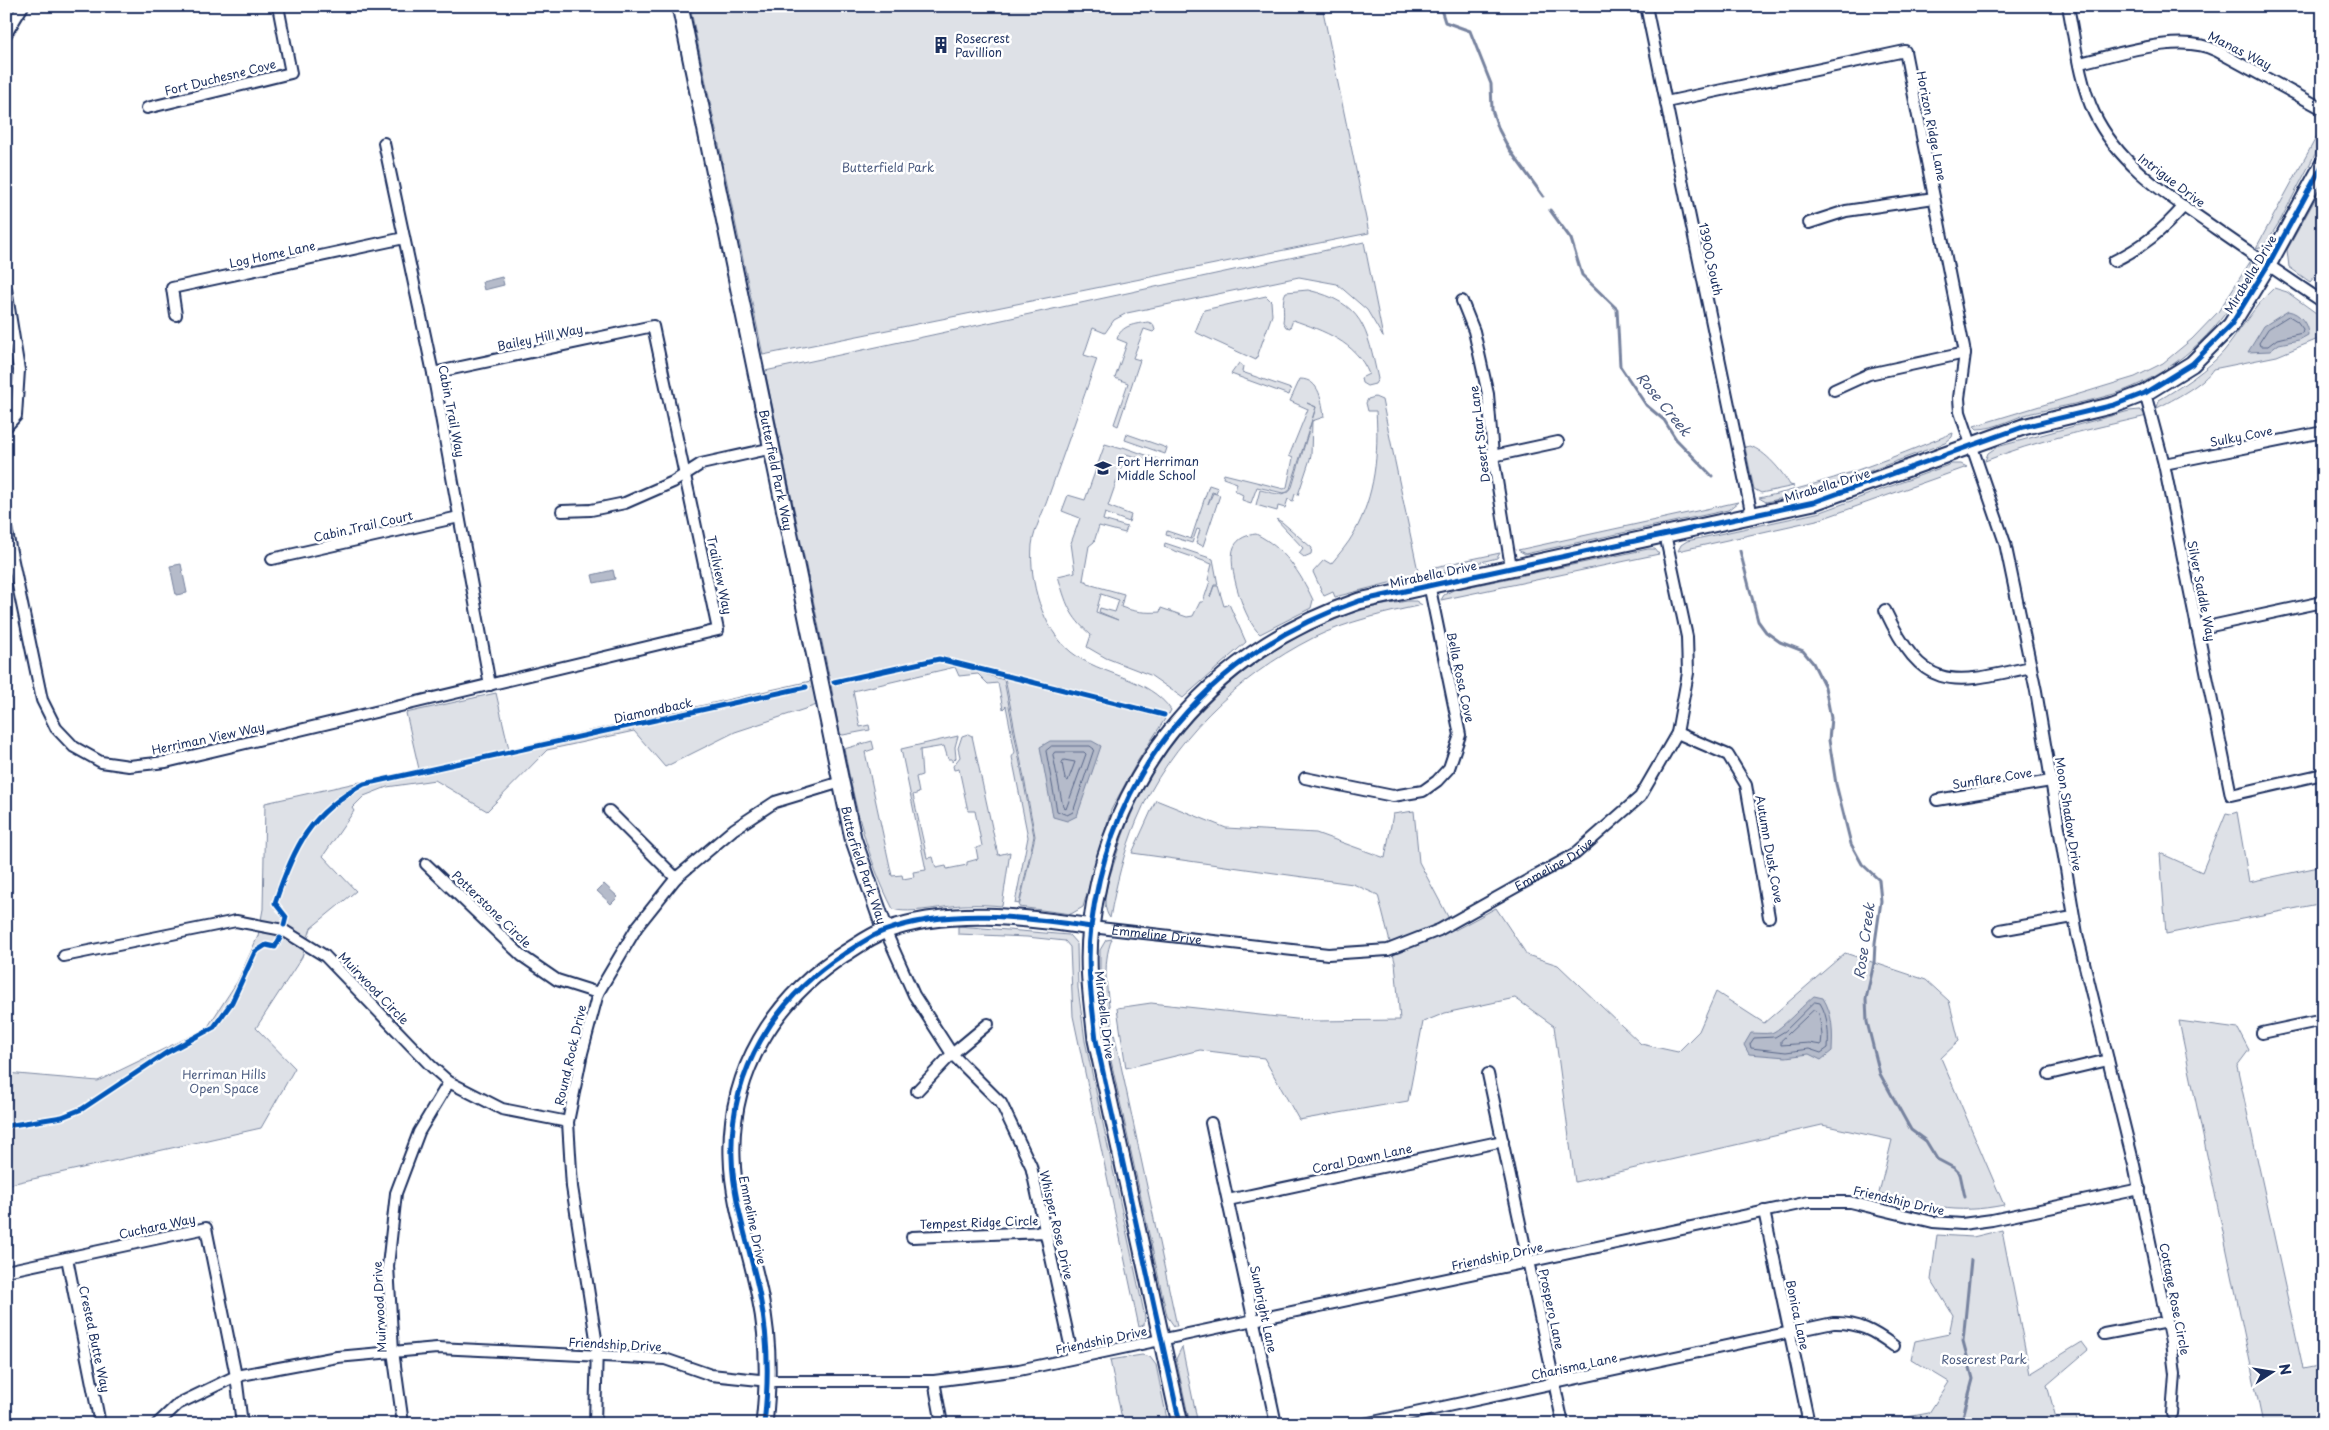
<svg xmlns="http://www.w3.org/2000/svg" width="2329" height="1430" viewBox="0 0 2329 1430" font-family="'Playpen Sans',sans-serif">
  <rect width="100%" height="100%" fill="#fff"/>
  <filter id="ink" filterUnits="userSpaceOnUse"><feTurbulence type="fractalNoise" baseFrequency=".02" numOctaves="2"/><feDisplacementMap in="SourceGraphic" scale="10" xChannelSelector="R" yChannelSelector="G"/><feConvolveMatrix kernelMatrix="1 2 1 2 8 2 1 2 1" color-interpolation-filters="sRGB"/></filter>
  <g filter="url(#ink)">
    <g fill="#dee1e7" stroke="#7c88a2" fill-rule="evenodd">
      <polygon points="690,6 1322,6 1369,233 763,355"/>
      <polygon points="2323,125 2323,139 2280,221 2264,246 2256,248"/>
      <polygon points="2323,185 2323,267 2310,282 2289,267 2287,250"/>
      <path d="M1364 242 1383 337 1367 310 1337 284 1299 277 1127 313 1114 320 1105 333 1093 328 1084 355 1097 359C1081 405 1065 450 1049 495 1044 511 1034 529 1032 545 1029 582 1042 628 1071 652 1101 676 1149 677 1171 710L1169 714 939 656 830 680 765 371Z"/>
      <path d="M2250 262C2253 274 2243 286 2237 296 2210 341 2164 378 2114 394 2087 402 2059 407 2032 413 2014 417 1996 429 1977 429L1974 426 2135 377 2163 363 2192 339 2218 312Z"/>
      <path d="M2274 288 2287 292 2323 318V337L2277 356 2213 369C2205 383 2173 400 2157 408L2159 400C2178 389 2210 368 2224 351 2241 330 2253 307 2274 288Z"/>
      <path d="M1308 290C1363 303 1367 328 1378 379L1375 384 1367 386 1362 383 1361 378 1369 374C1356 342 1324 331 1293 320L1290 328 1286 327 1283 322C1285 312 1281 300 1286 292Z"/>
      <polygon points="1266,296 1271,301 1272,315 1256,360 1195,332 1204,310"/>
      <path d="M1148 322 1153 324 1155 330 1153 332 1144 329 1133 358 1140 360 1118 426 1114 424 1128 383 1115 378 1127 343 1117 339C1121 325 1135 324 1148 322Z"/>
      <polygon points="1239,363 1243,366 1242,372 1291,389 1289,395 1231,374"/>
      <path d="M1300 379C1320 379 1322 402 1324 417L1312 421 1311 456 1298 495 1295 494 1293 501 1288 499 1285 508 1278 506 1277 511 1256 505 1260 490C1271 492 1285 499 1292 487L1316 407 1307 403 1316 407 1289 492 1283 493 1257 487 1251 503 1242 500 1243 495 1235 491 1237 483 1223 478 1224 474 1284 489 1287 487 1293 458 1289 456 1308 409 1290 401Z"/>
      <path d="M1375 397 1382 400 1418 571 1416 576 1335 597 1333 592 1324 596 1313 572 1324 560 1331 564C1339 554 1348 544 1354 533 1375 496 1379 453 1376 411H1368L1366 403 1368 399Z"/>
      <path d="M2140 410 2147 416C2092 429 2037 440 1985 461L1988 453 1997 447 2129 411Z"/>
      <path d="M1953 433 1952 437 1945 443 1819 490 1766 502 1759 498C1827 484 1889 459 1953 433Z"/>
      <polygon points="1127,434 1167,448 1165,454 1125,440"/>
      <path d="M1105 444 1122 449 1123 447 1163 461 1162 465 1126 454 1108 506 1131 515 1129 522 1105 513 1103 520 1127 527 1125 533 1099 526 1094 542 1089 546 1083 580 1088 582V584L1124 594 1121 607C1135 612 1146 613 1160 612L1161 608 1187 617 1193 616 1200 602H1203L1210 581 1208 580 1212 564 1164 547 1165 543 1213 559 1218 585H1214L1210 597 1214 586H1218L1224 606 1229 604 1246 642 1183 698 1150 675 1106 658 1087 647 1091 635C1069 616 1066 603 1058 576L1075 572 1071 543 1080 518 1062 511 1068 495 1085 500ZM1101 594 1119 600 1115 612 1100 608 1099 612 1118 620 1096 612Z"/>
      <path d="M1750 446C1765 451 1782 471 1790 485L1794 486 1761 493 1754 489 1745 447Z"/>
      <polygon points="1951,464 1961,464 1967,467 1821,519 1678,551 1681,545 1687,541 1821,512"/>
      <polygon points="1209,485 1218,488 1216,493 1212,492 1208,504 1213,493 1220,495 1203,546 1196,543 1200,530 1197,529 1192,543 1166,535 1167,531 1191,539"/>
      <polygon points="1738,502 1728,510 1525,554 1518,550"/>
      <polygon points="1276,519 1282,522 1312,548 1311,554 1304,557 1299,553 1303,548"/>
      <path d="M1256 534C1284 548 1300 572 1313 600L1311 608 1260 634C1245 622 1226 565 1234 547 1238 538 1247 535 1256 534Z"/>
      <polygon points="1648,549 1655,549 1659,554 1441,600 1444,595 1453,590"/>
      <polygon points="1500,553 1497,558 1436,573 1430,568"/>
      <path d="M1407 601H1416L1422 605C1385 613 1348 621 1313 638 1238 676 1169 742 1137 820 1124 851 1116 885 1110 918 1098 902 1111 874 1116 857 1148 742 1246 647 1359 611 1374 606 1391 604 1407 601Z"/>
      <polygon points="939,660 1004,680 1034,836 1019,904 1015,903 1028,837 1012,757 1015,752 1006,706 1003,709 998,683 988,684 978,674 959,676 955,667 853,691 860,727 869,725 870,730 843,735 840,734 831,685"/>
      <polygon points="1005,678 1165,719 1137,762 1111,810 1083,907 1071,914 1019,907 1035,836"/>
      <polygon points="815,680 820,704 735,732 665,767 634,731 547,750 487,811 435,780 387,787 364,796 352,808 354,811 323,856 356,891 311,928 302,957 256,1028 295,1068 261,1128 6,1185 6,1073 98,1081 207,1028 237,982 258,936 263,909 265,803 419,769 406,713 496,693 509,749"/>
      <path d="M968 734 972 736 998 855 1010 852 1002 906C990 905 978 904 966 905 946 905 909 915 893 909 867 859 855 805 844 749L872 741 874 749 865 752 892 876 902 875 903 879 914 877 913 872 926 870 901 749 958 736 955 747 956 758 952 762V759H948L944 746 920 750 922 775 916 777 919 793 913 795 927 858 933 857 936 868 946 866 947 869 967 865V862L978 859 976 848 982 846 975 811H968L959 769 954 770 953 766 960 757 958 748 962 736Z"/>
      <path d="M1156 800 1226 828 1316 833 1385 858 1393 814 1414 811 1419 862 1455 930 1496 908 1527 955 1558 965 1641 1044 1678 1052 1699 1031 1716 992 1764 1023 1845 953 1926 980 1949 1001 1959 1041 1941 1058 2004 1205C1955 1215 1925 1206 1879 1193L1892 1140 1822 1125 1575 1182 1554 1026 1515 998 1445 1013 1423 1022 1408 1101 1299 1120 1264 1058 1200 1050 1126 1068 1117 1008 1151 1003 1314 1021 1400 1020 1395 962 1378 895 1353 884 1132 853Z"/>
      <polygon points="2237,812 2249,882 2323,866 2323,903 2166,934 2160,853 2202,872 2226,813 2231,814"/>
      <polygon points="958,926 1069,935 1077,944 1078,988 1085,1041 1145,1317 1144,1325 1139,1327 1073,1016 1070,947 1065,941 1027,937 958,934"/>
      <path d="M1112 939C1101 964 1108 997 1112 1024L1177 1326H1174L1167 1316 1108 1047 1100 988V950L1106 940Z"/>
      <polygon points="2179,1021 2238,1029 2249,1050 2237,1066 2303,1369 2323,1365 2323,1424 2263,1424"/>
      <polygon points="2002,1230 2030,1374 2082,1342 2088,1350 2047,1385 2056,1418 2076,1417 2078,1424 1868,1424 1929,1413 1949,1382 1911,1359 1915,1341 1949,1334 1953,1315 1931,1280 1937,1235 1973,1237"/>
      <polygon points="1182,1347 1198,1424 1190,1424 1176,1359"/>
      <polygon points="1142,1355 1150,1357 1156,1365 1168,1424 1128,1424 1122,1419 1110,1360"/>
    </g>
    <g fill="#b5bbca" stroke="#77839f">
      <polygon points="502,277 504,285 484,290 482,282"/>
      <path d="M2288 311C2300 313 2308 324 2308 335L2299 340 2279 344 2270 351 2248 352 2264 326Z"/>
      <polygon points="181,564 187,593 176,595 170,566"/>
      <polygon points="613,570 615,579 594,583 592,575"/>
      <polygon points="1050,741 1092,741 1101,746 1077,816 1067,821 1053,817 1040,747"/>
      <polygon points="604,884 618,897 611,904 597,891"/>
      <path d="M1814 996 1823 998C1833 1014 1833 1032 1832 1051L1821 1060 1809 1054 1786 1057 1749 1054 1744 1045 1751 1033C1757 1033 1765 1034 1771 1033 1780 1031 1804 1004 1814 996Z"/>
    </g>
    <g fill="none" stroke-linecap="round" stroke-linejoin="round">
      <g stroke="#596789" stroke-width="1">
        <polygon points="2289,316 2297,321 2303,329 2302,333 2277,339 2268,346 2260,346 2259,343 2268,329"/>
        <polygon points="1052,746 1090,746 1094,749 1073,812 1067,815 1057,811 1046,751"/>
        <polygon points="1055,752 1084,752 1086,754 1066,809 1063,807 1053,755"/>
        <polygon points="1064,760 1075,762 1068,781 1065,779 1062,763"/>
        <path d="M1815 1002 1820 1003C1828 1016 1829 1033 1828 1048L1821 1053 1809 1049 1786 1052 1751 1048 1750 1044 1754 1038 1775 1037 1785 1031Z"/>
        <polygon points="1814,1010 1819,1013 1822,1035 1821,1045 1809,1043 1781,1045 1781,1041"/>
      </g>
      <g stroke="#77839f" stroke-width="3">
        <polyline points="1440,6 1445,22 1470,31 1491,84 1492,110 1499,130 1509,149 1543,196"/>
        <polyline points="2317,6 2323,9"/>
        <polyline points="1550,210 1571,239 1582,275 1617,309 1620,366 1646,405 1664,420 1676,439 1712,476"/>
        <polyline points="1740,551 1758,621 1766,632 1780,642 1803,651 1813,663 1825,687 1831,718 1829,740 1836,784 1851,844 1862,864 1879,880 1881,901 1875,943 1874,963 1866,999 1867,1022 1880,1074 1911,1130 1926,1141 1937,1159 1954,1168 1960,1174 1965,1197"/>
        <polyline points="1961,1424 1973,1379 1963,1341 1971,1260"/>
      </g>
      <g stroke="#1b2f5e" stroke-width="14">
        <g id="street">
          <polyline points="1646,6 1752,516"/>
          <path d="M2068 6C2075 41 2079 81 2094 113 2120 167 2169 196 2216 229 2252 254 2287 278 2323 302"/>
          <polyline points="6,34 23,6"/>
          <path d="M2080 63C2119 54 2181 32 2217 51L2323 109"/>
          <polyline points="1666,102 1905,51 1965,353 1959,398 1960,412 2005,543 2036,691 2077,934 2134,1165 2171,1342 2175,1374 2172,1414"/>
          <polyline points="147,108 291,73 278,6"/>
          <polyline points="384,143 433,373 490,685"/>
          <polyline points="1809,223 1846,211 1934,198"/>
          <path d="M2114 261C2143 247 2163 230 2184 206"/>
          <polyline points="6,289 19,370 16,416 6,427"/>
          <polyline points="1462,301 1474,331 1488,394 1493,456 1511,567"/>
          <polyline points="176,315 172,288 404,238"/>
          <polyline points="1834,390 1869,374 1965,353"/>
          <polyline points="2145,393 2164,464 2231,795 2323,774"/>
          <polyline points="1493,456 1558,442"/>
          <polyline points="2164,464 2323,432"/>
          <polyline points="562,511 591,510 625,503 673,482 701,464 773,448"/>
          <polyline points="6,528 42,700 56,728 74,747 101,762 129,766 166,762 718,630 653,326 433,373"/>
          <polyline points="272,559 459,517"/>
          <path d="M1885 610C1924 693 1950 685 2031 667"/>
          <polyline points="2197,629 2323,602"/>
          <polyline points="1677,733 1728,755 1746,785 1769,917"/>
          <polyline points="1305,778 1393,796 1423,791 1437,781 1449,768 1460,735 1429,584"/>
          <polyline points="1937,800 2051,781"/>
          <polyline points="609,811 676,878"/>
          <polyline points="426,864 522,956 557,980 598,993"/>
          <path id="s1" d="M1091 927 1328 954 1388 950 1439 930 1575 854 1640 797 1677 733 1688 673 1687 637 1665 534"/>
          <polyline points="885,930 914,995 952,1054 1001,1103 1031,1166 1073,1358"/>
          <polyline points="2000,930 2073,917"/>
          <polyline points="64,956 236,921 283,930 325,956 431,1066 449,1082 502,1109 568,1122"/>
          <polyline points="2262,1033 2323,1020"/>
          <polyline points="1488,1074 1563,1424"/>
          <polyline points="2049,1074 2108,1060"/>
          <polyline points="917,1091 952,1054 988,1024"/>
          <polyline points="1211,1123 1276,1424"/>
          <polyline points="1228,1200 1503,1141"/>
          <polyline points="1764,1211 1809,1424"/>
          <polyline points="912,1237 1047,1232"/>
          <polyline points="67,1258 100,1424"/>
          <polyline points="6,1271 206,1228 236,1376 242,1424"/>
          <polyline points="2104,1334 2167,1322"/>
          <polyline points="934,1381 942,1424"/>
          <polyline points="157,1424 178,1404 236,1376 337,1357 437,1348 665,1359 711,1375 769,1381 934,1381 1019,1370 1809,1202 1850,1202 1933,1222 1962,1224 1992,1220 2140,1189"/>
          <polyline points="403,1424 393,1351 388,1266 396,1193 419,1132 449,1082"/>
          <polyline points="595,1424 597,1345 572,1187 568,1122 582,1053 598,993 637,927 676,878 734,829 775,802 841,782"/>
          <path d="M1364 1424 1833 1323C1858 1322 1874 1331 1894 1346"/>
        </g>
      </g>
      <g stroke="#1b2f5e" stroke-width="19">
        <g id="secondary">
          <path id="s2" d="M680 6 841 782 853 838 885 930"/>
          <path d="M764 1424C769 1381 769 1340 760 1297 751 1250 733 1205 732 1157 729 1072 774 999 844 954 857 946 870 936 884 931 949 907 1025 917 1091 927"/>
          <path d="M1180 1424 1096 1040C1092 1002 1086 965 1091 927 1110 770 1210 652 1359 601L1814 502 2023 427 2114 405 2145 393 2192 364 2231 325 2268 265 2323 164"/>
        </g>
      </g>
      <use href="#street" stroke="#fff" stroke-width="10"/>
      <use href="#secondary" stroke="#fff" stroke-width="15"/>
      <g stroke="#fff" stroke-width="8">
        <g id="cycleway">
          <polyline points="834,682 939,659 1164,715"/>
          <path d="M284 925 286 917 275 903C294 846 310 813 364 784L806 687"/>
          <polyline points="6,1126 62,1117 82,1109 166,1053 214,1027 232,1002 255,952 266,945 275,947 280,938"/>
          <path d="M764 1424C769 1381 769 1340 760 1297 751 1250 733 1205 732 1157 729 1072 774 999 844 954 857 946 870 936 884 931 949 907 1025 917 1091 927"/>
          <path d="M1180 1424 1096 1040C1092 1002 1086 965 1091 927 1110 770 1210 652 1359 601L1814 502 2023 427 2114 405 2145 393 2192 364 2231 325 2268 265 2323 164"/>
        </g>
      </g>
      <use href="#cycleway" stroke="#0057b8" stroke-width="5"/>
    </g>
  </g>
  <defs>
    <g id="building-bare" transform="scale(1.35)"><path d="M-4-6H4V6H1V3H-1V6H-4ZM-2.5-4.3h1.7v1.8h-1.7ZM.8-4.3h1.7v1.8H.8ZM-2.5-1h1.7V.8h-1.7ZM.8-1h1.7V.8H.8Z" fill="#1b2f5e" stroke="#fff" stroke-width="2.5" paint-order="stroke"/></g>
    <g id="school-bare" transform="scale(1.35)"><path d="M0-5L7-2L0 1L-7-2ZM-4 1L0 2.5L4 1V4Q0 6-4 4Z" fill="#1b2f5e" stroke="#fff" stroke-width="2.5" paint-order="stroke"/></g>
  </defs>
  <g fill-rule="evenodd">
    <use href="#building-bare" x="941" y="45"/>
    <use href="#school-bare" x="1103" y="468"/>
  </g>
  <g text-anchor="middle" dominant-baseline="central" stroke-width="5" stroke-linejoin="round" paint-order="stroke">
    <g font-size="12" fill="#1b2f5e" stroke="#fff" text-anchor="start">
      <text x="955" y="38">Rosecrest<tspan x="955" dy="14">Pavillion</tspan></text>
      <text x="1117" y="461">Fort Herriman<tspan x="1117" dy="14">Middle School</tspan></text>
    </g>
    <g font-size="12" fill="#1b2f5e" stroke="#fff">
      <text transform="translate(2240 50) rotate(27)">Manas Way</text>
      <text transform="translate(220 77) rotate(-14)">Fort Duchesne Cove</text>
      <text transform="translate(1932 126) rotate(79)">Horizon Ridge Lane</text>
      <text transform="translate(2172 180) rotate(37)">Intrigue Drive</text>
      <text transform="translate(272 254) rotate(-12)">Log Home Lane</text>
      <text transform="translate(1711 259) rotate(78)">13900 South</text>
      <text transform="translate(2250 274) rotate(-59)">Mirabella Drive</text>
      <text transform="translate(540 337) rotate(-12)">Bailey Hill Way</text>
      <text transform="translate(452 411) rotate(79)">Cabin Trail Way</text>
      <text transform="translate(1479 434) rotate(-97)">Desert Star Lane</text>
      <text transform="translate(2241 436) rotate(-11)">Sulky Cove</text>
      <text stroke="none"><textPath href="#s2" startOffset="474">Butterfield Park Way</textPath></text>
      <text transform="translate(1827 485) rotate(-17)">Mirabella Drive</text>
      <text transform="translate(363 526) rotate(-13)">Cabin Trail Court</text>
      <text transform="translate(1433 574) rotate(-12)">Mirabella Drive</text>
      <text transform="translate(720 575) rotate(78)">Trailview Way</text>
      <text transform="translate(2202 591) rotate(79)">Silver Saddle Way</text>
      <text transform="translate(1461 677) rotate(78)">Bella Rosa Cove</text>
      <text transform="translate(653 710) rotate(-12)">Diamondback</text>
      <text transform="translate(208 738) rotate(-12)">Herriman View Way</text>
      <text transform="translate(1992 778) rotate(-9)">Sunflare Cove</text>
      <text transform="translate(2069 814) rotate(81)">Moon Shadow Drive</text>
      <text transform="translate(1770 849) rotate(80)">Autumn Dusk Cove</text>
      <text stroke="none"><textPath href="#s1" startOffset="486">Emmeline Drive</textPath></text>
      <text stroke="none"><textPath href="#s2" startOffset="879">Butterfield Park Way</textPath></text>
      <text transform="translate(492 909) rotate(44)">Potterstone Circle</text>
      <text stroke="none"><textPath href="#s1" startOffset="66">Emmeline Drive</textPath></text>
      <text transform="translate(374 988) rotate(46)">Muirwood Circle</text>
      <text transform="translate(1105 1015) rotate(83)">Mirabella Drive</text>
      <text transform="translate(570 1055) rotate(-77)">Round Rock Drive</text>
      <text transform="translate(1362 1158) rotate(-12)">Coral Dawn Lane</text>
      <text transform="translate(1899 1200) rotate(13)">Friendship Drive</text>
      <text transform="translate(753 1220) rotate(78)">Emmeline Drive</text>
      <text transform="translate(979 1222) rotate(-2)">Tempest Ridge Circle</text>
      <text transform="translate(1057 1225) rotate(77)">Whisper Rose Drive</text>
      <text transform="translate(157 1226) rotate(-12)">Cuchara Way</text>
      <text transform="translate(1497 1256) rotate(-12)">Friendship Drive</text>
      <text transform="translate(2175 1299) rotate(79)">Cottage Rose Circle</text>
      <text transform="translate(379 1307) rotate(-93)">Muirwood Drive</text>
      <text transform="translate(1264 1309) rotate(78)">Sunbright Lane</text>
      <text transform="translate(1552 1309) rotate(78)">Prospero Lane</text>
      <text transform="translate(1798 1315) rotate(78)">Bonica Lane</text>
      <text transform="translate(95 1339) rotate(78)">Crested Butte Way</text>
      <text transform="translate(1101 1340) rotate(-12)">Friendship Drive</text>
      <text transform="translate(615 1344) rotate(3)">Friendship Drive</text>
      <text transform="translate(1574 1366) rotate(-12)">Charisma Lane</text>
    </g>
    <g font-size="12" fill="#4c5c80" stroke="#fff">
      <text x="888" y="167">Butterfield Park</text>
      <text x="224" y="1074">Herriman Hills<tspan x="224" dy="14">Open Space</tspan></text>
      <text x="1984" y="1359">Rosecrest Park</text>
    </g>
    <g font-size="14" font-style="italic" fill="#49597e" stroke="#fff">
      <text transform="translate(1664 404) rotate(51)">Rose Creek</text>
      <text transform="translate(1864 941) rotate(-82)">Rose Creek</text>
    </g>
  </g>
  <rect width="2329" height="1430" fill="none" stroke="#fff" stroke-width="25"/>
  <rect x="12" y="12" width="2304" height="1405" fill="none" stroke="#1b2f5e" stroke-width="2" filter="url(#ink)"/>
  <g transform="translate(2272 1372) rotate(78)" stroke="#ffffff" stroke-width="4" paint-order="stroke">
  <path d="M0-4L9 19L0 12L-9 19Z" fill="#1b2f5e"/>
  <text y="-8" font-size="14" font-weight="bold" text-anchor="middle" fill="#1b2f5e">N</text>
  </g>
</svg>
